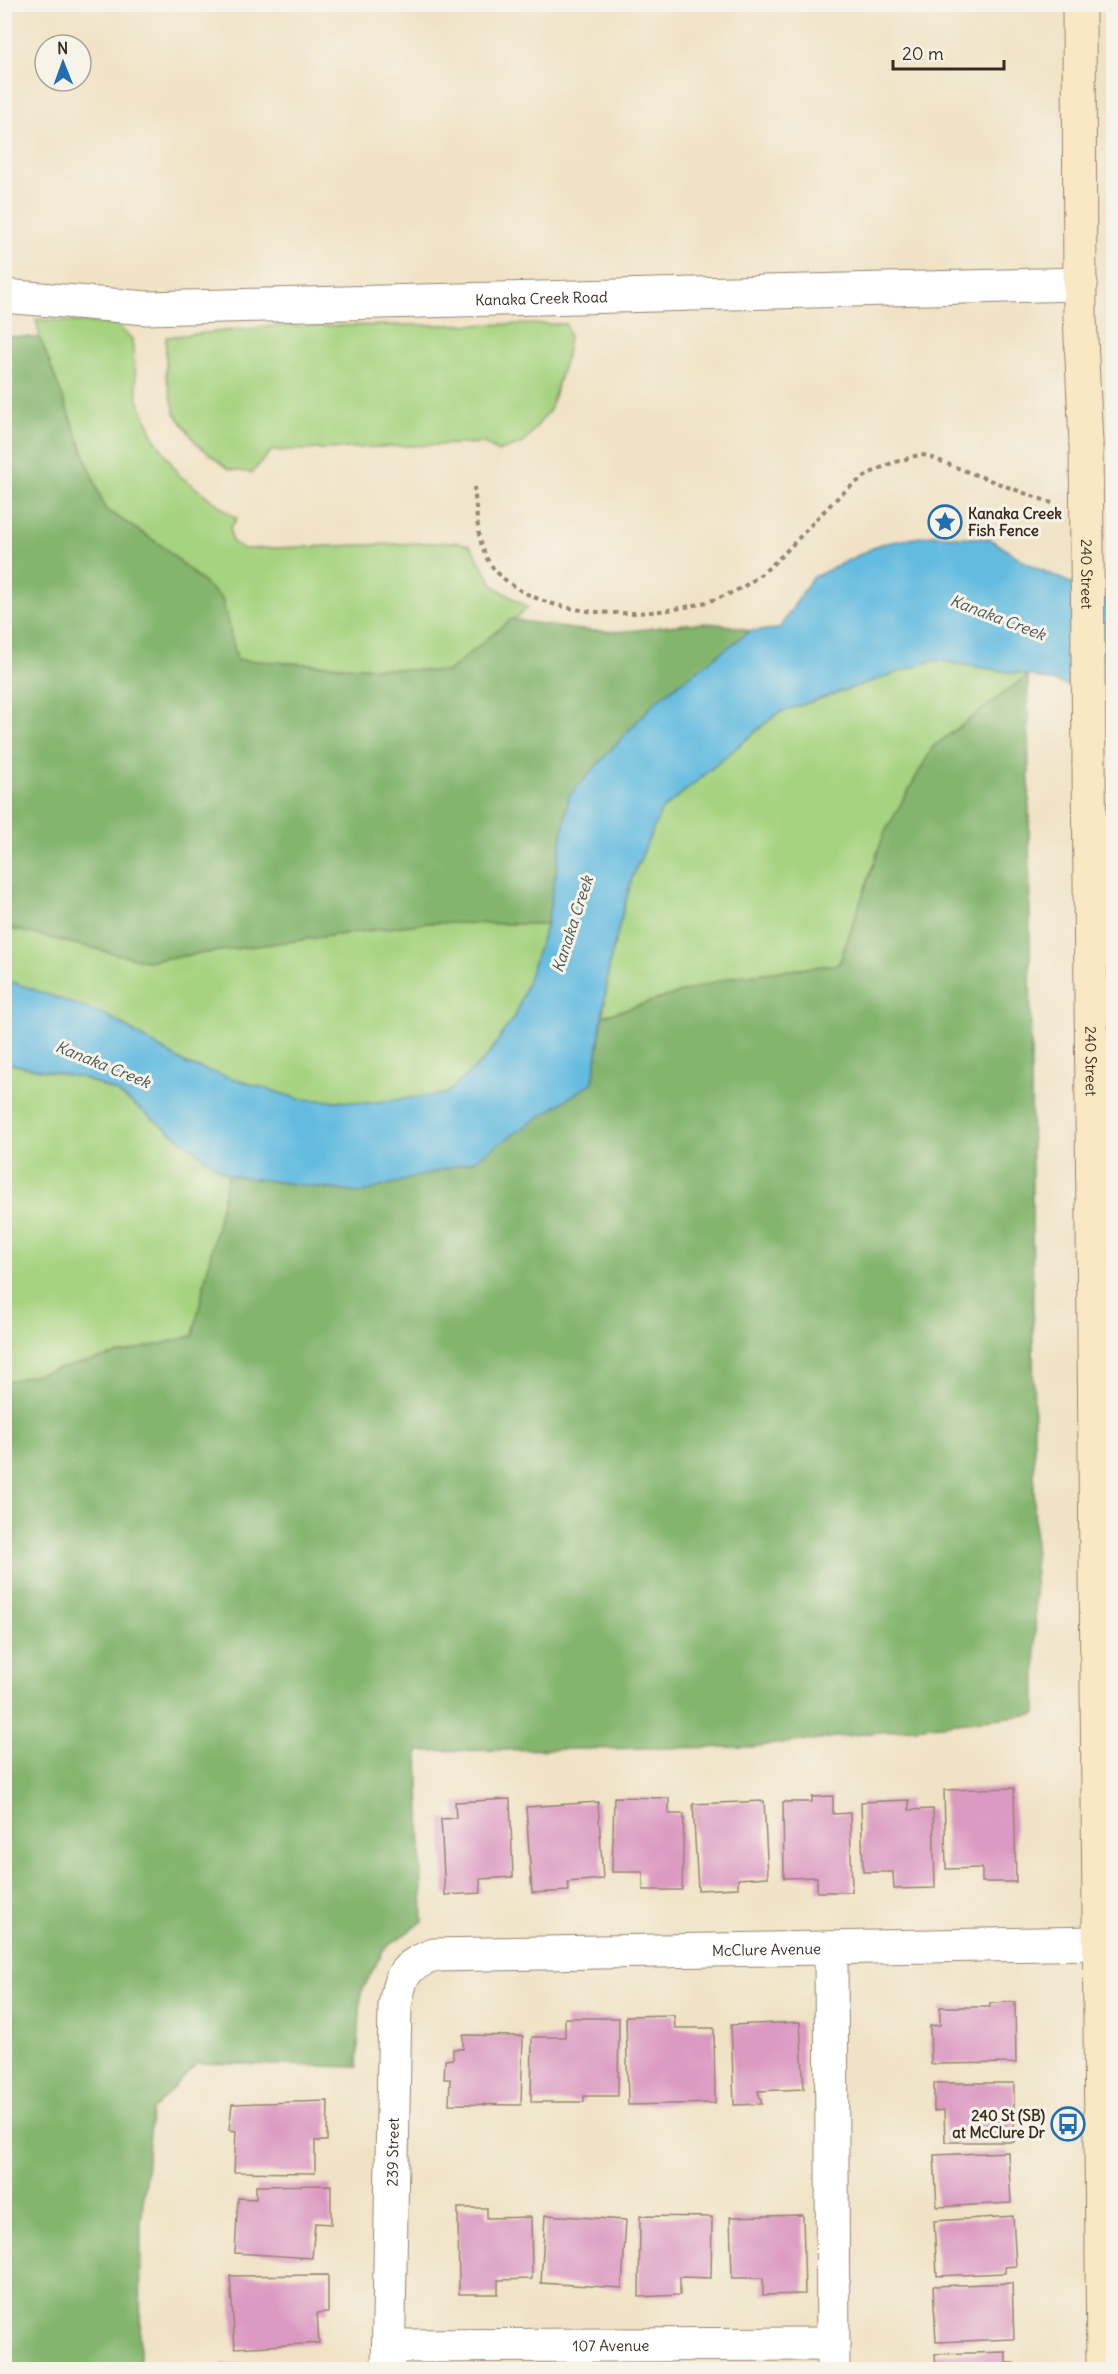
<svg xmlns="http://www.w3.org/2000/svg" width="1118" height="2374" viewBox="0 0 1118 2374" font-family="Delius,sans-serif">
  <rect width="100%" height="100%" fill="#f7f3e8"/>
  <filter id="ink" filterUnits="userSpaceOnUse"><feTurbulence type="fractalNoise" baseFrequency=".0167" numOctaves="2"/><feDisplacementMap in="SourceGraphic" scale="12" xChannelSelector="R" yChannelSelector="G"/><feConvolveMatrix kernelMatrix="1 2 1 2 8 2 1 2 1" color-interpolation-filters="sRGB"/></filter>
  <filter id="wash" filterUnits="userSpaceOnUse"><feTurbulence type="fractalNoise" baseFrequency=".008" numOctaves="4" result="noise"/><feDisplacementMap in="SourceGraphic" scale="24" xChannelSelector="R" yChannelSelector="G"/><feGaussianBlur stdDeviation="1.35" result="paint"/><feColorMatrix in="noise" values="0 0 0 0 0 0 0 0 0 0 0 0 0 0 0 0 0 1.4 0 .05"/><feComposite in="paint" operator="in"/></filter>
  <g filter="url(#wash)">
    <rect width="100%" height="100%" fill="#f0e2c5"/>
    <g fill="#a6d37f" stroke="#707e4e" stroke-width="1.5">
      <polygon points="36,319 117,325 132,339 138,400 155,439 180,476 237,519 230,528 232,541 243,549 456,542 470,545 494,586 528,608 447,672 237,660 222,599 161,545 105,509 40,338"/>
      <polygon points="566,324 569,335 566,357 550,410 523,443 498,452 484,443 271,451 252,473 228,469 196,443 175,413 166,376 166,337 275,326"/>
      <polygon points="934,660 1028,675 933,747 884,834 839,964 732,977 603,1016 610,960 632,878 661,811 778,713"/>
      <polygon points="425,923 547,924 517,1012 487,1057 446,1094 369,1103 299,1099 186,1064 108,1016 12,982 5,982 4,927 146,961"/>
      <polygon points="4,1063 83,1078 117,1092 228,1175 193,1336 5,1382"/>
    </g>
    <g fill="#84b56e" stroke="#607046" stroke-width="1.5">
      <path d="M5 336 40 338 105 509 161 545 222 599 237 660 447 672 511 619C548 625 589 634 627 631 674 627 703 616 750 631L656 701 569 796 547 924 425 923 146 961 5 927Z"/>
      <polygon points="1028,675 1036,1714 751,1747 418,1751 423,1921 384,1949 361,1993 357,2067 197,2063 152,2111 141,2223 140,2369 5,2369 4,1382 193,1336 228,1175 360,1193 593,1082 603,1016 732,977 839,964 884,834 933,747"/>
    </g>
    <polygon fill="#63bbe0" stroke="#4f727f" stroke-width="1.5" points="932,535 990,539 1028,564 1113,602 1113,697 1028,675 934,660 778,713 661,811 632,878 610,960 593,1082 473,1161 360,1193 228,1175 117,1092 83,1078 5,1063 4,982 12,982 108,1016 186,1064 299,1099 369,1103 446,1094 487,1057 517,1012 547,924 569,796 656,701 750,631 779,629 812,578 881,544"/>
    <g id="blocks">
      <g fill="#dc9ac2">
        <polygon points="1014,1788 1016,1882 982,1882 982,1868 946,1869 944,1790"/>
        <polygon points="833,1796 833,1814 850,1813 852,1892 817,1892 817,1877 784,1878 783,1802 812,1802 812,1797"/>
        <polygon points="614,1797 669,1798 669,1814 684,1814 682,1890 643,1890 643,1872 612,1872"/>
        <polygon points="510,1799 513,1877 480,1879 481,1893 445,1895 441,1819 456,1818 455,1802"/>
        <polygon points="909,1800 909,1810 933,1809 935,1888 894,1889 893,1872 863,1872 861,1802"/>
        <polygon points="764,1801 768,1877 738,1879 738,1888 698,1890 693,1804"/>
        <polygon points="598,1802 603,1879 568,1882 569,1891 532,1893 526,1807"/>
        <polygon points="1015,2002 1016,2063 931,2064 930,2026 940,2025 940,2007 990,2007 990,2003"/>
        <polygon points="674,2015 675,2028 714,2028 715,2103 628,2105 626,2016"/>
        <polygon points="565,2018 619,2018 618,2096 584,2096 584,2102 531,2102 532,2037 565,2037"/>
        <polygon points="800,2022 804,2089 758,2091 762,2104 734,2105 731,2025"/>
        <polygon points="463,2035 523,2036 521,2105 449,2104 450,2079 444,2079 445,2060 453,2059 453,2049 463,2049"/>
        <polygon points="934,2083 1014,2083 1014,2142 945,2142 944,2110 934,2111"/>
        <polygon points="328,2101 327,2141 315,2141 315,2173 234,2172 236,2131 229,2130 232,2104"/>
        <polygon points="1008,2152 1011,2203 937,2207 934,2155"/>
        <polygon points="331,2185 331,2224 315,2223 312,2258 235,2253 238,2198 256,2199 256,2186"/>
        <polygon points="458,2208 487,2208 487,2218 531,2217 532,2279 498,2280 498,2294 459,2294"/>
        <polygon points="545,2215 626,2220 622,2288 541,2283"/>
        <polygon points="803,2215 805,2294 763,2295 763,2278 732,2278 730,2217"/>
        <polygon points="640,2216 712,2217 711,2278 680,2277 680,2295 639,2297"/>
        <polygon points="1013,2216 1016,2266 1005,2267 1005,2273 937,2276 934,2221"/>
        <polygon points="328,2275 328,2312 317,2313 319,2343 235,2348 230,2276"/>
        <polygon points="1012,2283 1014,2339 936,2342 933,2286"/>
        <polygon points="1006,2352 1006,2363 1014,2363 1015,2370 936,2370 935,2354"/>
        <polygon points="222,2363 336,2366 336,2370 222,2370"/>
      </g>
    </g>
  </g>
  <g filter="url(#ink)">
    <use href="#blocks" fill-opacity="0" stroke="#968672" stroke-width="1.5"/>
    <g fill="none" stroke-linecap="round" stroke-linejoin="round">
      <g stroke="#968672" stroke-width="35">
        <g id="street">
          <path id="s1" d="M4 296 147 308 1081 284"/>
          <polyline points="831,1948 833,2370"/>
          <path id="s2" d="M389 2346 833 2344"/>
          <path id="s3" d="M388 2370 395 2006C401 1973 403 1967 434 1955L1099 1943"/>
        </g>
      </g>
      <g stroke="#968672" stroke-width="35">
        <g id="secondary">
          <polyline points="1079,4 1080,317 1086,444"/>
          <path id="s4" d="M1089 764 1103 2370"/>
        </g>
      </g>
      <path stroke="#968672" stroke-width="4" stroke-dasharray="4.5 4.5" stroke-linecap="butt" d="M474 487C477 511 476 541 489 562 533 629 685 623 746 585 803 548 833 480 899 461 905 460 913 456 920 455 929 455 942 462 950 465 984 478 1018 491 1052 503"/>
      <use href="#street" stroke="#fff" stroke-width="33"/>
      <use href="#secondary" stroke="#fae7c3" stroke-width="33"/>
      <g stroke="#968672" stroke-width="35" stroke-linecap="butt">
        <g id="secondary-bridge">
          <path id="s5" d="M1086 444 1089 764"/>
        </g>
      </g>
      <use href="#secondary-bridge" stroke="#fae7c3" stroke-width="33"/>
    </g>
  </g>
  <defs>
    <g id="sight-ring" transform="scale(1.725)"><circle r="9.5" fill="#f7f3e8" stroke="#1f6fb2" stroke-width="1.5"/><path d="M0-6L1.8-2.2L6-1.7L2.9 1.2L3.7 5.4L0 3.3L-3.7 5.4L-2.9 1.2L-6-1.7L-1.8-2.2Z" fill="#1f6fb2"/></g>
    <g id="bus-ring" transform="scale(1.725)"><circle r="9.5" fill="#f7f3e8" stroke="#1f6fb2" stroke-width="1.5"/><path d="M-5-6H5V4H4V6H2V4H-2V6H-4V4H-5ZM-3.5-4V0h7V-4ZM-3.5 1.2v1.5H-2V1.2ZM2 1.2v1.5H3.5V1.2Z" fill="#1f6fb2"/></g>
  </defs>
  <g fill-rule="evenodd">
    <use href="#sight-ring" x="945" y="522"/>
    <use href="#bus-ring" x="1068" y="2124"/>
  </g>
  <g text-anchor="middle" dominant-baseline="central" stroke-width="6" stroke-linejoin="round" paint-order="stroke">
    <g font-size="15" fill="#3b2a1e" stroke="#f7f3e8">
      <text stroke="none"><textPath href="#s1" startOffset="538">Kanaka Creek Road</textPath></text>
      <text stroke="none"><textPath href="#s5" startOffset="130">240 Street</textPath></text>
      <text stroke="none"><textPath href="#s4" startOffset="297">240 Street</textPath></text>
      <text stroke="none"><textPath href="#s3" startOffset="766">McClure Avenue</textPath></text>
      <text stroke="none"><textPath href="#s3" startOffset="218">239 Street</textPath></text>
      <text stroke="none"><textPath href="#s2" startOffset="222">107 Avenue</textPath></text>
    </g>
    <g font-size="15" font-weight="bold" fill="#3b2a1e" stroke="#f7f3e8" text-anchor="start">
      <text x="968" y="513">Kanaka Creek<tspan x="968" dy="17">Fish Fence</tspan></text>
      <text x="1045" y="2115" text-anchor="end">240 St (SB)<tspan x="1045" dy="17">at McClure Dr</tspan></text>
    </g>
    <g font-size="16" font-style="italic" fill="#475658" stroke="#f7f3e8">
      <text transform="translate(998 617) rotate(21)">Kanaka Creek</text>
      <text transform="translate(572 924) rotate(-72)">Kanaka Creek</text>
      <text transform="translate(103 1064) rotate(22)">Kanaka Creek</text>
    </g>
  </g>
  <rect width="1118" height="2374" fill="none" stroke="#f7f3e8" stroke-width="24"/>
  <g transform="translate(63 63) rotate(359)"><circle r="28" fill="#f7f3e8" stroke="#aca397" stroke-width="1.5"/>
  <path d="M0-4.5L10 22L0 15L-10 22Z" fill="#1f6fb2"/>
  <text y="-9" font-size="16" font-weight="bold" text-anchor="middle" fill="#3b2a1e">N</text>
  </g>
  <path d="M893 60v9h111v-9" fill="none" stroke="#3b2a1e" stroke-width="3"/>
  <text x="902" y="60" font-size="18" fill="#3b2a1e" stroke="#f7f3e8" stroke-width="4.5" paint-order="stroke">20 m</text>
</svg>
